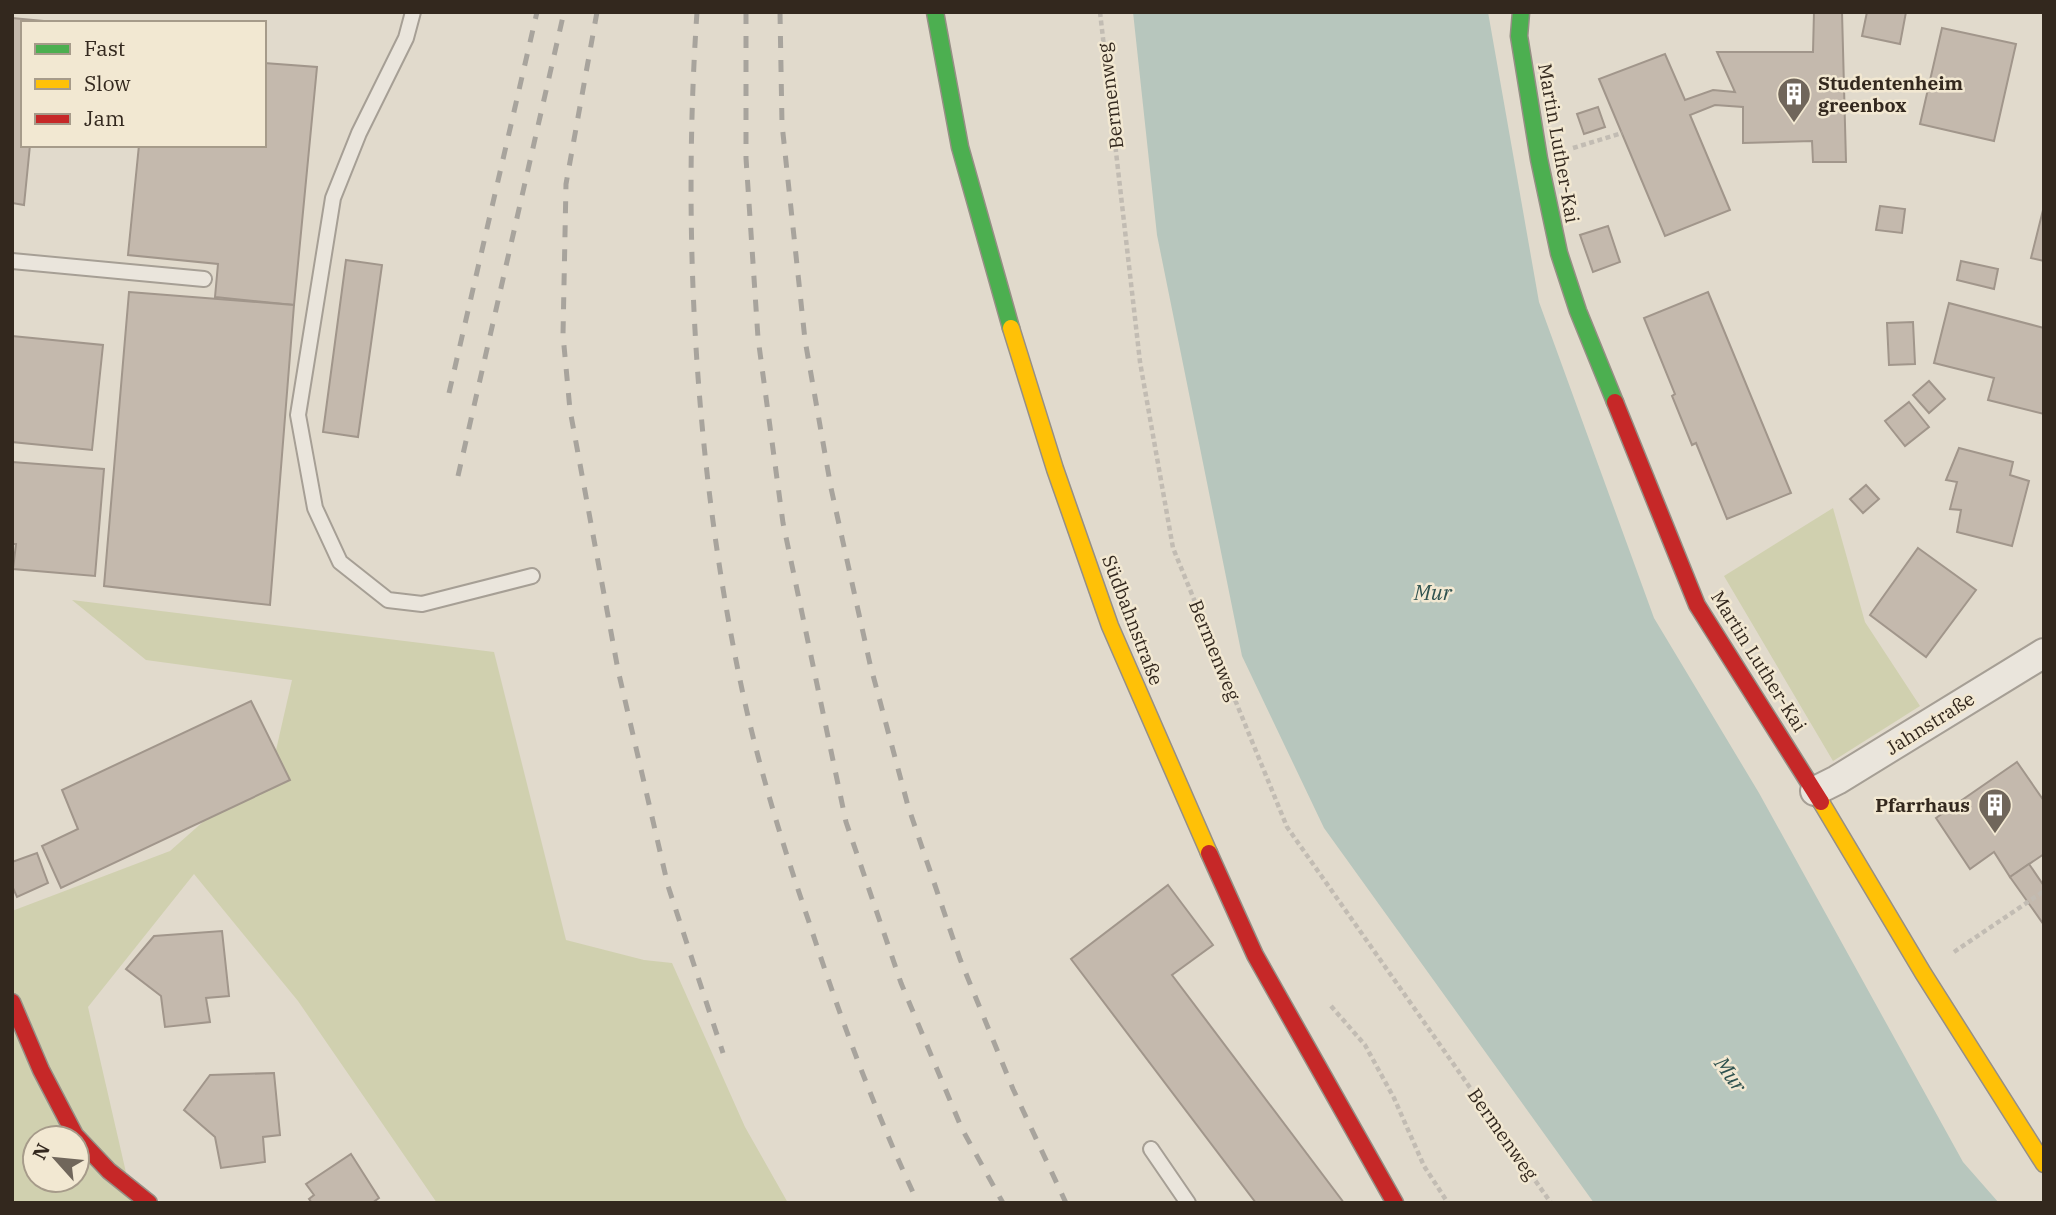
<svg xmlns="http://www.w3.org/2000/svg" width="2056" height="1215" viewBox="0 0 2056 1215" font-family="'IBM Plex Serif',serif">
  <rect width="100%" height="100%" fill="#e1dacc"/>
  <g fill="#d0d0af" fill-rule="evenodd">
    <polygon points="1833,508 1865,622 1920,706 1833,761 1724,576"/>
    <path d="M72 600 494 652 566 940 644 960 672 963 745 1127 788 1203H437L298 1001 194 874 88 1007 133 1203H12V911L170 851 274 759 292 680 146 660ZM35 1138H77V1180H35Z"/>
  </g>
  <polygon fill="#b7c6bd" points="1133,12 1488,12 1539,302 1654,618 1759,793 1963,1162 1999,1203 1594,1203 1324,828 1242,656 1157,235"/>
  <g fill="#c4b9ad" stroke="#a1968b" stroke-width="2">
    <polygon points="1814,12 1842,12 1846,162 1813,162 1812,141 1743,143 1743,107 1715,105 1690,115 1730,210 1665,236 1599,79 1665,54 1685,100 1713,90 1735,92 1717,52 1813,52"/>
    <polygon points="1867,12 1906,12 1900,44 1862,36"/>
    <polygon points="12,18 43,21 43,23 23,23 23,145 30,145 24,205 12,203"/>
    <polygon points="1942,28 2016,44 1994,141 1920,124"/>
    <polygon points="264,63 317,67 294,305 215,297 218,264 128,255 139,145 264,145"/>
    <polygon points="1598,107 1605,127 1584,134 1577,114"/>
    <polygon points="1880,206 1905,209 1902,233 1876,230"/>
    <polygon points="2044,206 2044,261 2031,258"/>
    <polygon points="1608,226 1620,262 1593,272 1580,235"/>
    <polygon points="346,260 382,265 358,437 323,432"/>
    <polygon points="1961,261 1998,269 1994,289 1957,280"/>
    <polygon points="129,292 294,305 270,605 104,586"/>
    <polygon points="1708,292 1791,493 1727,519 1696,443 1692,445 1672,396 1675,394 1644,318"/>
    <polygon points="1949,303 2044,328 2044,414 1988,400 1994,378 1934,363"/>
    <polygon points="1913,322 1915,364 1889,365 1887,323"/>
    <polygon points="12,336 103,345 92,450 12,442"/>
    <polygon points="1929,381 1945,399 1929,413 1913,395"/>
    <polygon points="1909,402 1929,427 1905,446 1885,421"/>
    <polygon points="1959,448 2013,462 2010,475 2029,481 2012,546 1957,532 1961,510 1950,509 1957,482 1946,480"/>
    <polygon points="12,462 104,469 95,576 13,569 16,544 12,544"/>
    <polygon points="1866,485 1879,499 1863,513 1850,499"/>
    <polygon points="1918,548 1976,590 1926,657 1870,615"/>
    <polygon points="251,701 290,780 61,888 42,846 78,829 62,790"/>
    <polygon points="2017,762 2044,801 2044,854 2010,877 1994,852 1970,869 1936,818"/>
    <polygon points="37,853 48,883 17,897 12,886 12,862"/>
    <polygon points="2029,864 2044,886 2044,925 2010,877"/>
    <polygon points="1168,885 1213,945 1172,975 1344,1203 1256,1203 1071,959"/>
    <polygon points="222,931 229,996 206,998 210,1022 165,1027 161,996 126,969 154,936"/>
    <polygon points="274,1073 280,1135 263,1137 265,1162 221,1168 215,1137 184,1110 210,1075"/>
    <polygon points="351,1154 379,1198 372,1203 312,1203 309,1199 314,1195 306,1184"/>
  </g>
  <g fill="none" stroke-linecap="round" stroke-linejoin="round">
    <g stroke="#a69f95" stroke-width="18">
      <g id="lane">
        <polyline points="413,12 406,38 359,133 333,198 298,415 315,508 340,562 388,600 422,604 532,576"/>
        <polyline points="12,261 204,279"/>
        <polyline points="1151,1149 1188,1203"/>
      </g>
    </g>
    <g stroke="#a69f95" stroke-width="32">
      <polyline id="street" points="1815,791 1837,780 2044,653"/>
    </g>
    <g stroke="#968f85" stroke-width="19">
      <g id="fast">
        <polyline points="935,12 960,147 1011,328"/>
        <polyline points="1521,12 1519,36 1539,159 1559,253 1578,311 1615,402"/>
      </g>
    </g>
    <g stroke="#968f85" stroke-width="19">
      <g id="slow">
        <polyline points="1011,328 1055,469 1110,626 1209,853"/>
        <polyline points="1821,802 1923,973 2044,1164"/>
      </g>
    </g>
    <g stroke="#968f85" stroke-width="19">
      <g id="jam">
        <polyline points="1615,402 1697,605 1821,802"/>
        <polyline points="1209,853 1255,955 1395,1203"/>
        <polyline points="12,1002 41,1070 75,1135 109,1171 149,1203"/>
      </g>
    </g>
    <g stroke="#c2bcb3" stroke-width="4.5" stroke-dasharray="5 3.5" stroke-linecap="butt">
      <polyline points="1100,12 1140,362 1173,548 1287,827 1551,1203"/>
      <polyline points="1573,148 1622,133"/>
      <polyline points="1954,952 2044,891"/>
      <polyline points="1331,1006 1365,1045 1394,1098 1424,1166 1448,1203"/>
    </g>
    <use href="#lane" stroke="#eae5dc" stroke-width="14"/>
    <use href="#street" stroke="#eae5dc" stroke-width="28"/>
    <use href="#fast" stroke="#4caf50" stroke-width="16"/>
    <use href="#slow" stroke="#ffc107" stroke-width="16"/>
    <use href="#jam" stroke="#c62828" stroke-width="16"/>
    <g stroke="#a8a49d" stroke-width="5" stroke-dasharray="12 12" stroke-linecap="butt">
      <polyline points="597,12 566,184 563,335 570,410 618,670 668,886 723,1053"/>
      <path d="M697 12C682 231 695 464 740 680 757 762 782 843 809 922 840 1017 875 1112 918 1203"/>
      <polyline points="746,12 746,158 758,338 783,523 846,822 901,983 962,1129 1003,1203"/>
      <polyline points="780,12 782,124 805,340 831,488 870,664 908,806 960,959 1013,1089 1066,1203"/>
      <polyline points="449,393 537,12"/>
      <polyline points="458,476 564,12"/>
    </g>
  </g>
  <defs>
    <g id="building-pin" transform="scale(1.75)"><path d="M0 17L-7.5 6A9.5 9.5 0 1 1 7.5 6Z" fill="#70665b" stroke="#f2e8d2"/><path d="M-4-6H4V6H1V3H-1V6H-4ZM-2.5-4.3h1.7v1.8h-1.7ZM.8-4.3h1.7v1.8H.8ZM-2.5-1h1.7V.8h-1.7ZM.8-1h1.7V.8H.8Z" fill="#fff"/></g>
  </defs>
  <g fill-rule="evenodd">
    <use href="#building-pin" x="1794" y="94"/>
    <use href="#building-pin" x="1995" y="805"/>
  </g>
  <g text-anchor="middle" dominant-baseline="central" stroke-width="5" stroke-linejoin="round" paint-order="stroke">
    <g font-size="19" font-weight="bold" fill="#33281e" stroke="#f2e8d2" text-anchor="start">
      <text x="1818" y="83">Studentenheim<tspan x="1818" dy="22">greenbox</tspan></text>
      <text x="1970" y="805" text-anchor="end">Pfarrhaus</text>
    </g>
    <g font-size="19" fill="#33281e" stroke="#f2e8d2">
      <text transform="translate(1110 96) rotate(-97)">Bermenweg</text>
      <text transform="translate(1559 143) rotate(80)">Martin Luther-Kai</text>
      <text transform="translate(1133 620) rotate(69)">Südbahnstraße</text>
      <text transform="translate(1215 650) rotate(68)">Bermenweg</text>
      <text transform="translate(1759 661) rotate(58)">Martin Luther-Kai</text>
      <text transform="translate(1930 723) rotate(-32)">Jahnstraße</text>
      <text transform="translate(1503 1134) rotate(55)">Bermenweg</text>
    </g>
    <g font-size="21" font-style="italic" fill="#2f524f" stroke="#f2e8d2">
      <text x="1433" y="592">Mur</text>
      <text transform="translate(1731 1074) rotate(54)">Mur</text>
    </g>
  </g>
  <rect width="2056" height="1215" fill="none" stroke="#33281e" stroke-width="28"/>
  <rect x="21" y="21" width="245" height="126" fill="#f2e8d2" stroke="#a69b8a" stroke-width="2"/>
  <rect x="35" y="44" width="35" height="10" fill="#4caf50" stroke="#a69b8a" stroke-width="2"/>
  <text x="84" y="56" font-size="21" fill="#33281e">Fast</text>
  <rect x="35" y="79" width="35" height="10" fill="#ffc107" stroke="#a69b8a" stroke-width="2"/>
  <text x="84" y="91" font-size="21" fill="#33281e">Slow</text>
  <rect x="35" y="114" width="35" height="10" fill="#c62828" stroke="#a69b8a" stroke-width="2"/>
  <text x="84" y="126" font-size="21" fill="#33281e">Jam</text>
  <g transform="translate(56 1159) rotate(297)"><circle r="33" fill="#f2e8d2" stroke="#a69b8a" stroke-width="2"/>
  <path d="M0-5L12 26L0 18L-12 26Z" fill="#70665b"/>
  <text y="-10" font-size="19" font-weight="bold" text-anchor="middle" fill="#33281e">N</text>
  </g>
</svg>
